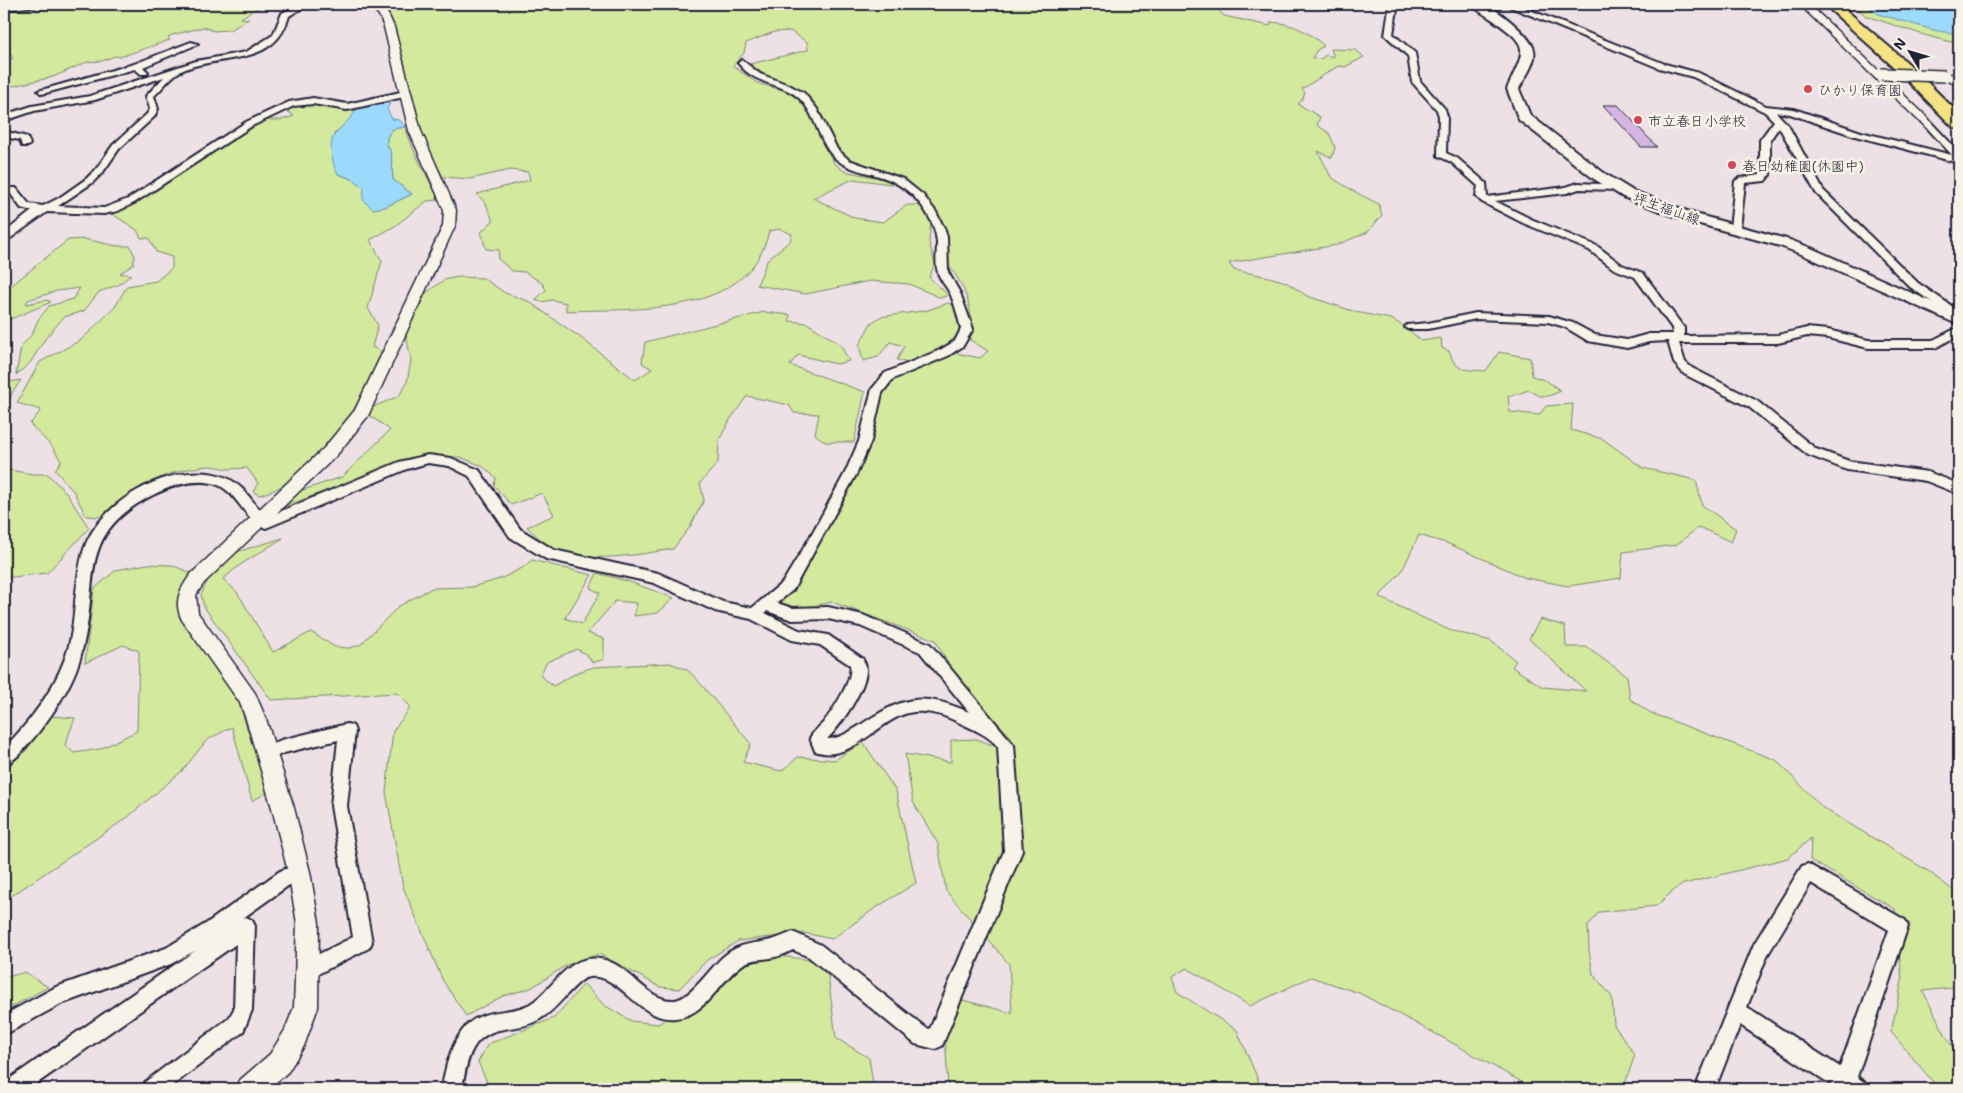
<svg xmlns="http://www.w3.org/2000/svg" width="1963" height="1093" viewBox="0 0 1963 1093" font-family="Mali,'Klee One',sans-serif">
  <rect width="100%" height="100%" fill="#ede1e6"/>
  <filter id="ink" filterUnits="userSpaceOnUse"><feTurbulence type="fractalNoise" baseFrequency=".02" numOctaves="2"/><feDisplacementMap in="SourceGraphic" scale="10" xChannelSelector="R" yChannelSelector="G"/><feConvolveMatrix kernelMatrix="1 2 1 2 8 2 1 2 1" color-interpolation-filters="sRGB"/></filter>
  <g filter="url(#ink)">
    <g fill="#d2e99e" stroke="#7a866c">
      <polygon points="63,4 270,4 253,10 241,18 249,19 230,30 214,31 204,27 172,35 168,37 170,40 120,57 115,56 102,61 87,62 53,77 4,88 4,62 13,58 11,55 4,55 4,9 34,5 36,11"/>
      <path d="M377 4H1295L1250 7 1221 6 1216 8 1224 16 1270 26 1271 22C1294 24 1308 31 1324 46L1317 50 1312 58 1321 59 1326 55 1334 57 1331 49 1356 50 1364 57 1345 67 1338 66 1302 89 1305 93 1302 100 1298 104 1320 117 1317 125 1329 133 1335 147 1332 158 1318 151 1331 177 1353 191 1379 204 1382 215 1368 232 1337 245 1229 263 1234 270 1269 277 1286 282 1307 296 1356 312 1391 319 1407 328 1421 341 1441 338 1442 348 1449 351C1456 373 1466 369 1486 371L1499 352 1530 358 1532 376 1547 381 1561 391 1549 396H1540L1529 390 1508 397 1510 412 1539 415 1546 406 1573 404 1571 430 1603 439 1643 468 1696 480 1702 505 1736 529 1731 542 1699 527 1676 545 1623 552 1621 578 1568 586 1526 578 1449 544 1419 535 1402 571 1379 597 1449 630 1491 641 1516 661 1512 667 1543 687 1586 691 1529 639 1540 619 1565 626 1566 647H1586L1627 676 1630 699 1651 713 1776 760 1823 808 1928 871 1959 895V987L1923 991 1945 1034 1959 1058V1089H1939L1891 1032 1902 981 1895 909 1810 860 1811 838 1788 858 1680 885 1656 906 1599 912 1588 926 1589 950 1593 974 1612 997 1614 1025 1635 1055 1623 1089H1595L1587 1083 1548 1089H1534L1449 1041 1359 993 1311 977 1250 1006 1187 968 1172 977 1177 992 1237 1030 1262 1089H948L945 1032 955 998 1012 1013 1009 964 946 891 938 844 913 802 905 754 951 762V740L977 739 1010 752 1009 735 956 678 935 640 832 602 799 609 781 603 840 508 870 447 879 394 894 376 922 365 956 353 980 358 988 351 970 340C975 311 965 283 945 262 945 253 947 241 945 232 941 213 914 183 896 177 878 171 858 167 843 156 830 146 823 114 811 100 797 85 768 81 750 64L808 50 807 42 790 31 774 32 746 43 744 53 733 66 757 83 793 93 804 102 834 163 844 171 895 181 891 184 853 179 813 198 855 218 883 222 907 205H923L931 221 929 242 935 264 929 277 948 295 941 298 909 284 870 281 806 294 757 285 768 259 790 241 792 234 780 229 769 231C749 319 635 308 566 311V303L552 300 541 302 535 300 546 290 542 283 525 272 512 271 498 259 499 250 486 249 481 232 493 221 486 204 477 194 530 180 528 172 510 170 470 179 443 177 418 130 386 15Z"/>
      <polygon points="1852,4 1959,4 1959,44 1924,35 1866,16"/>
      <path d="M296 104C316 103 336 110 356 109L353 117 334 134 338 174 355 180 385 207 412 194 393 180 391 152 387 145V137L393 129 405 127 415 153 439 200 427 201 395 226 370 240 382 261 368 308 378 325 372 347 383 352 347 424 296 478 274 490 260 495 253 492 258 483 247 468C241 468 234 469 228 469 221 468 215 466 208 466 165 470 132 488 100 517L86 516 74 492 55 470 61 461 53 448 30 424 41 410 17 403 40 362 81 340 115 307 127 286 156 281 172 268V257L156 252 149 238H141L137 230 112 214 230 137 263 120H281L294 116 284 109Z"/>
      <polygon points="84,239 117,246 130,246 135,256 133,265 120,273 131,275 118,285 99,292 84,311 64,317 45,339 30,363 16,375 21,347 32,334 38,320 49,306 73,299 80,288 57,291 28,300 26,304 47,300 51,302 4,322 4,290 7,289 68,240"/>
      <path d="M458 277 483 278 505 293 528 301 581 338 635 380 652 369 642 363 645 342 764 312 790 315 789 321 807 323 840 344 849 361 837 364 798 355 790 365 865 392 854 442H825L815 434 819 414 794 413 789 405 747 396 730 420 719 440 718 463 700 483 704 500 690 527 673 549C642 554 583 565 554 549 544 544 535 534 527 527L554 515 542 493 511 505 494 485 496 478 482 466 460 457 420 456 280 508 297 492 342 477 390 430 369 415 373 407 399 396 407 382 411 360 406 334 426 293 444 280Z"/>
      <polygon points="948,303 957,307 960,333 945,346 908,363 897,360 904,346 890,342 878,357 863,361 859,345 871,323 880,317 928,310"/>
      <polygon points="21,380 12,393 4,417 4,383"/>
      <polygon points="4,469 32,474 48,474 67,494 89,528 47,573 4,578"/>
      <polygon points="283,538 240,565 223,579 237,592 273,652 311,632 335,647 349,648 360,645 399,606 432,588 472,587 500,579 522,568 532,560 592,575 565,618 582,624 600,593 590,588 597,573 627,581 674,598 658,613 634,616 637,603 615,601 588,633 604,639 604,659 593,663 587,655 577,649 547,662 540,675 553,686 578,672 594,667 670,663 686,669 695,677 751,744 743,762 781,771 798,757 835,760 863,742 896,791 916,883 874,909 832,939 804,933 738,941 707,960 679,989 660,987 599,954 567,965 531,988 503,996 466,1016 443,981 403,887 386,792 393,731 411,707 397,693 271,700 204,607 201,595 211,573 230,554"/>
      <polygon points="147,564 171,565 194,574 179,595 180,607 239,703 268,792 252,801 232,727 207,740 182,771 128,817 4,901 4,770 24,753 51,716 75,718 65,745 74,753 100,749 137,731 139,651 123,645 85,663 94,589 116,570"/>
      <polygon points="754,953 812,960 828,976 836,1038 869,1058 874,1089 490,1089 478,1062 488,1044 554,1018 584,984 604,1005 631,1021 658,1024 693,1002"/>
      <polygon points="25,972 48,987 4,1011 4,978"/>
    </g>
    <g fill="#9bdafd" stroke="#6b90af">
      <polygon points="1866,4 1898,4 1959,11 1959,34 1937,31 1878,14"/>
      <path d="M382 103H390L387 109 392 119 400 120 405 127 393 129 387 137V145L391 152 393 180 412 194 385 207 373 209 363 200 364 189 355 180 338 174C332 164 327 142 336 133 343 124 352 119 356 109Z"/>
    </g>
    <polygon fill="#d5b6e3" stroke="#22223b" points="1603,105 1618,105 1657,147 1641,147"/>
    <g fill="none" stroke-linecap="round" stroke-linejoin="round">
      <g stroke="#22223b" stroke-width="4">
        <g id="minor">
          <polygon points="19,4 39,4 35,6 4,10 4,6"/>
          <path d="M300 4H309L289 16C274 70 218 52 179 72 170 77 162 89 154 96L158 109 154 117 119 149 103 172 92 183 58 206 104 208 128 199 246 122 289 102 313 98 347 104 405 91 408 92V96L347 110 313 104 294 106 252 126 134 203 118 211 104 214 47 212 8 240 4 241V233L32 211 21 208 8 190 10 188H16L29 204 43 206 59 198 86 179 97 168 113 145 147 114 150 109 146 96 164 77 95 100 34 111 4 121V115L32 106 90 96 196 61 246 52 273 35 282 13Z"/>
          <polygon points="1393,4 1401,4 1397,9 1393,34 1415,53 1420,81 1445,109 1447,116 1446,153 1457,158 1486,183 1487,197 1566,187 1578,183 1621,185 1621,189 1618,190 1579,189 1567,193 1495,201 1531,219 1597,246 1622,265 1643,273 1684,328 1684,336 1778,335 1807,328 1828,330 1868,340 1933,340 1959,327 1959,335 1935,348 1868,348 1828,338 1807,336 1778,343 1679,343 1685,362 1692,368 1757,401 1816,449 1849,461 1928,472 1959,484 1959,494 1926,481 1847,470 1808,455 1749,407 1684,374 1674,363 1668,341 1649,342 1627,348 1588,341 1565,327 1548,322 1476,319 1428,329 1407,329 1405,327 1407,325 1428,323 1476,313 1549,316 1573,323 1595,335 1627,340 1649,334 1673,334 1672,328 1635,277 1614,269 1589,250 1523,223 1482,202 1476,196 1478,186 1451,162 1438,156 1439,116 1437,110 1412,82 1408,56 1385,35 1389,9"/>
          <polygon points="1486,4 1515,4 1665,64 1699,73 1766,106 1794,109 1861,132 1952,155 1919,119 1923,116 1926,117 1959,152 1959,163 1855,136 1790,114 1776,112 1788,125 1823,190 1918,283 1959,311 1959,319 1955,318 1910,287 1816,193 1779,127 1770,140 1770,175 1765,181 1745,183 1740,229 1735,232 1731,231 1730,229 1735,181 1740,178 1760,175 1760,140 1774,121 1765,112 1693,77 1659,68 1508,6 1490,6"/>
          <polygon points="191,42 198,44 143,67 148,72 147,74 141,74 135,69 42,94 38,91 134,64"/>
          <path d="M742 60 760 74 789 85 804 93 817 109 837 149 849 160 903 179 923 195 936 212 944 228 947 237 948 272 960 293 973 329 963 346 948 356 893 379 882 393 871 441 857 473 793 590 777 603 792 608 828 607 863 615 930 644 1014 745 1022 851 942 1046 935 1049 915 1044 809 957 793 950C787 953 781 956 775 957 764 960 752 958 742 965 719 981 706 1016 675 1018 637 1022 619 968 585 978 568 989 558 1009 540 1019 529 1026 516 1027 504 1029 470 1034 467 1061 462 1089H442C445 1067 451 1043 466 1026 484 1007 510 1015 530 1004 554 990 566 954 600 959 630 963 645 1002 675 1000 692 998 712 965 725 955 741 942 757 944 775 939 781 937 787 934 793 932L821 945 926 1028 930 1029 1004 851 998 747C988 735 975 730 960 723 945 715 926 709 908 713 877 721 851 764 815 751L810 738C813 732 818 728 823 723 832 712 854 679 850 665L820 645 792 640 751 619 715 611 654 583 546 559 510 537 469 476 449 466 428 463 407 469 266 528C243 521 237 488 212 483 191 479 171 486 153 495 74 535 101 581 82 651 75 681 56 710 37 734 28 744 17 760 4 765V748C29 723 51 694 64 661 78 626 72 586 84 549 99 501 178 457 227 478 245 486 253 505 267 517L399 462 428 455 451 458 479 470 520 529 554 550 658 573 723 602 752 608 783 582 809 539 845 473 859 441 872 389 885 373 940 350 955 341 961 329C958 317 955 304 950 293 946 286 941 281 938 273 935 263 937 254 937 243 936 221 918 196 899 185 880 172 854 174 836 159 818 143 817 115 799 98 780 81 757 87 738 63ZM767 611 792 620 828 619 860 626 920 652 969 712C919 691 903 697 859 726 849 732 839 739 827 739 840 727 867 687 866 669 866 665 864 661 862 658L828 635 799 630 765 613Z"/>
          <polygon points="4,131 27,137 30,144 28,146 22,146 20,140 4,137"/>
          <polygon points="347,724 353,726 355,731 347,806 372,942 369,948 308,979 301,977 299,970 301,963 353,937 331,806 338,740 284,753 266,761 260,759 258,754 260,749 281,740"/>
          <polygon points="299,864 305,866 308,872 305,878 292,883 243,918 246,917 252,920 255,926 252,1010 243,1032 168,1089 142,1089 145,1082 229,1018 234,1009 236,944 29,1089 4,1089 5,1082 196,950 171,964 61,1004 4,1035 4,1015 56,987 166,948 207,923 280,871"/>
          <path d="M1808 864 1905 920 1908 926 1857 1077 1864 1082 1867 1089H1838L1740 1025 1715 1089H1695L1754 944 1802 866ZM1811 883 1889 930 1840 1067 1747 1007 1767 956Z"/>
        </g>
      </g>
      <g stroke="#22223b" stroke-width="3">
        <g id="tertiary">
          <path d="M368 4H378L388 14 394 27 421 131 456 210 455 226 368 416 336 456 204 583 196 595 198 613 255 693 266 719 294 808 310 872 319 923 318 1007 304 1046 288 1072 268 1089H236L240 1080 270 1054 285 1030 294 1007 297 923 288 872 272 808 246 719 240 703 182 620C173 602 180 588 192 573L324 448 355 410 443 226 444 210 409 131 384 27 379 15Z"/>
          <polygon points="1799,4 1809,4 1927,117 1929,119 1927,121 1919,121"/>
          <polygon points="1945,73 1955,75 1959,79 1959,87 1948,80 1941,78 1940,76"/>
        </g>
      </g>
      <g stroke="#22223b" stroke-width="4">
        <path id="secondary" d="M1472 4C1475 4 1480 3 1483 4 1496 7 1531 36 1534 50 1537 62 1524 78 1519 89L1530 115 1604 173 1633 191 1695 214 1790 240 1811 248 1959 314V325L1801 254 1780 246 1685 220 1623 197 1594 179 1519 120 1507 89C1525 48 1532 47 1490 18 1484 14 1476 10 1472 4Z"/>
      </g>
      <g stroke="#22223b" stroke-width="4">
        <polygon id="motorway" points="1824,4 1839,4 1909,64 1959,114 1959,128 1953,127 1897,70"/>
      </g>
      <use href="#minor" fill="#f7f3e8" fill-rule="evenodd"/>
      <use href="#tertiary" fill="#f7f3e8" fill-rule="evenodd"/>
      <use href="#secondary" fill="#f7f3e8" fill-rule="evenodd"/>
      <use href="#motorway" fill="#f4e382" fill-rule="evenodd"/>
      <g stroke="#22223b" stroke-width="14" stroke-linecap="butt">
        <polyline id="tertiary-bridge" points="1881,74 1945,76"/>
      </g>
      <use href="#tertiary-bridge" stroke="#f7f3e8" stroke-width="11"/>
    </g>
  </g>
  <g fill="#d1495b" stroke="#f7f3e8" stroke-width="2">
    <circle cx="1808" cy="89" r="5"/>
    <circle cx="1638" cy="120" r="5"/>
    <circle cx="1732" cy="165" r="5"/>
  </g>
  <g text-anchor="middle" dominant-baseline="central" stroke-width="5" stroke-linejoin="round" paint-order="stroke">
    <g font-size="14" fill="#22223b" stroke="#f7f3e8" text-anchor="start">
      <text x="1818" y="89">ひかり保育園</text>
      <text x="1648" y="120">市立春日小学校</text>
      <text x="1742" y="165">春日幼稚園(休園中)</text>
    </g>
    <g font-size="14" fill="#22223b" stroke="#f7f3e8">
      <text transform="translate(1667 208) rotate(20)">坪生福山線</text>
    </g>
  </g>
  <rect width="1963" height="1093" fill="none" stroke="#f7f3e8" stroke-width="20"/>
  <rect x="10" y="10" width="1943" height="1073" fill="none" stroke="#22223b" stroke-width="2" filter="url(#ink)"/>
  <g transform="translate(1910 52) rotate(308)" stroke="#f7f3e8" stroke-width="4" paint-order="stroke">
  <path d="M0-4L9 19L0 12L-9 19Z" fill="#22223b"/>
  <text y="-8" font-size="14" font-weight="bold" text-anchor="middle" fill="#22223b">N</text>
  </g>
</svg>
